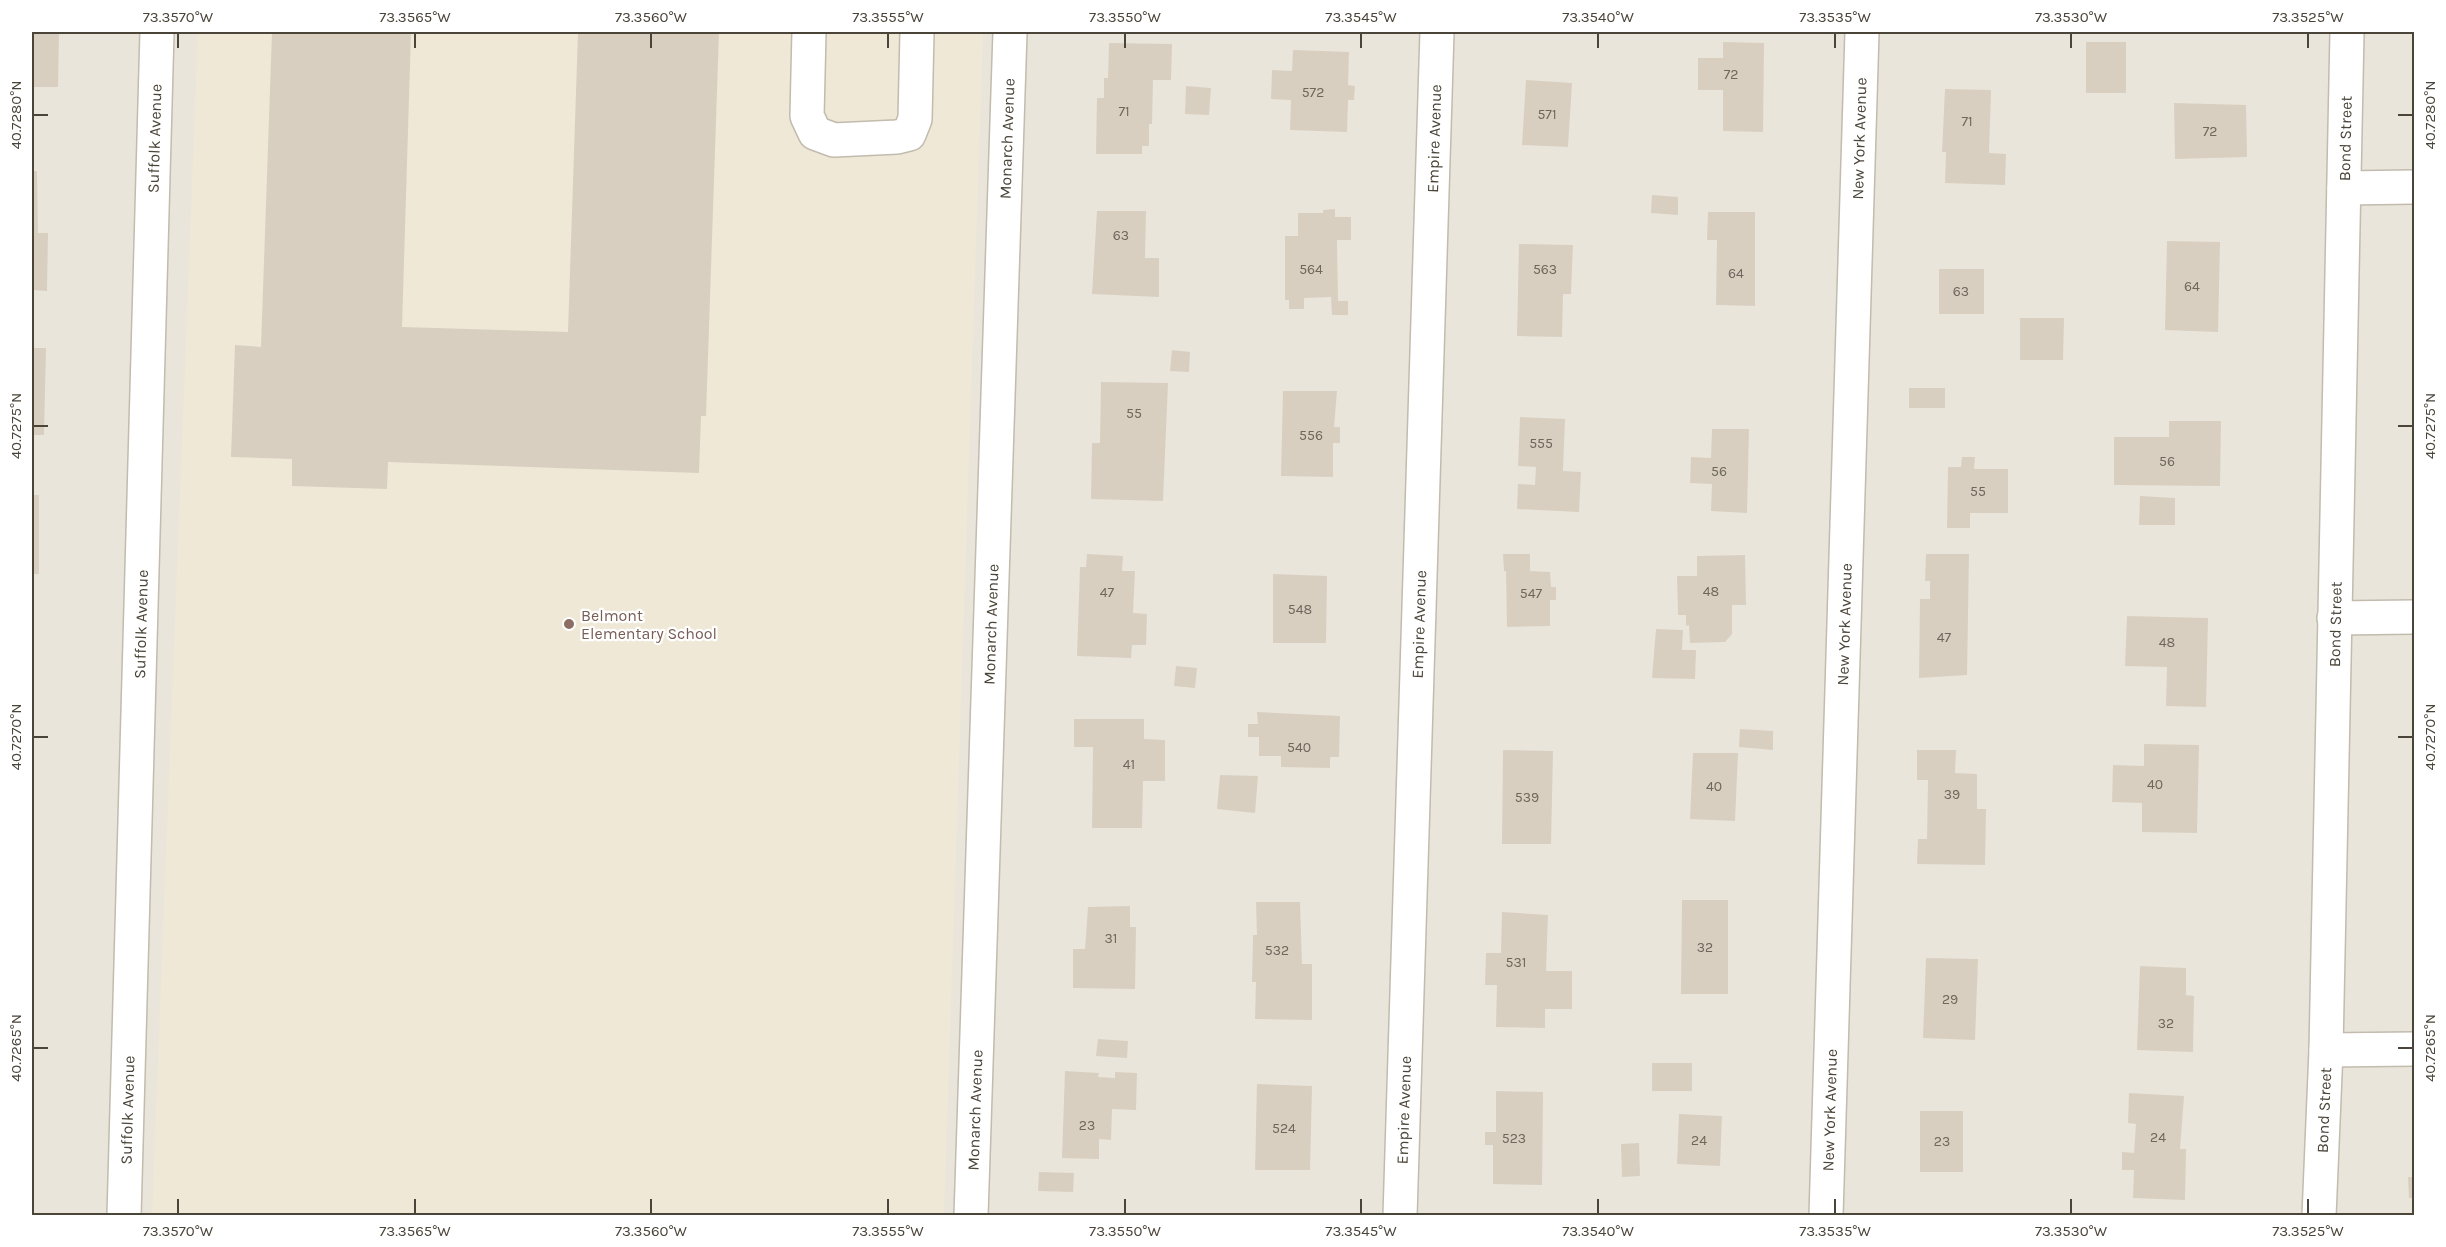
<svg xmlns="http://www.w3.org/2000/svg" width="2446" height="1247" viewBox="0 0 2446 1247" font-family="Karla,sans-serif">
  <rect width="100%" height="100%" fill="#f6f3ec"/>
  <rect fill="#eae5da" x="32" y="32" width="2382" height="1183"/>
  <polygon fill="#efe8d6" points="198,32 983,32 944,1215 152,1216"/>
  <g fill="#d8cfc1">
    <polygon points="32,32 59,32 58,87 32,87"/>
    <polygon points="272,32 411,32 402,327 568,332 578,32 719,32 706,416 701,416 699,473 388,462 387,489 292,486 292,459 231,457 235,345 261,347"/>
    <polygon points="1723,42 1764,43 1763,132 1723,131 1723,90 1698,90 1698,58 1723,58"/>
    <rect x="2086" y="42" width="40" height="51"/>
    <polygon points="1109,43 1172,44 1171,80 1153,80 1152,124 1149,124 1149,146 1142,146 1142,154 1096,154 1097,98 1104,98 1104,78 1108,78"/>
    <polygon points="1293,50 1349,52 1348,85 1355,86 1354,100 1348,100 1347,132 1290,130 1291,100 1271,99 1272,70 1292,71"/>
    <polygon points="1526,80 1572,83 1568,147 1522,145"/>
    <polygon points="1186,86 1211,88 1209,115 1185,114"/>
    <polygon points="1945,89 1991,90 1989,153 2006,154 2005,185 1945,183 1946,152 1942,152"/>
    <polygon points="2174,103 2246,105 2247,157 2175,159"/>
    <polygon points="32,171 37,171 38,233 48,233 47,291 32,290"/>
    <polygon points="1652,195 1678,197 1678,215 1651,213"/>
    <polygon points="1335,209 1335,217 1351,217 1351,240 1337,240 1338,301 1348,301 1348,315 1332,315 1331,297 1304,298 1304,309 1289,309 1289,300 1285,300 1285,236 1298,236 1298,213 1323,213 1323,210"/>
    <polygon points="1097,211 1146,211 1145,258 1159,258 1159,297 1092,294"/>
    <polygon points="1708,212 1755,212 1755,306 1716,305 1717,240 1707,240"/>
    <polygon points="2167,241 2220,242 2218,332 2165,330"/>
    <polygon points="1519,244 1573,245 1571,294 1563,294 1562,337 1517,336"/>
    <rect x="1939" y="269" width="45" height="45"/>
    <polygon points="2020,318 2064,318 2063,360 2020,360"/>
    <polygon points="32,348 46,348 44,435 32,435"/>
    <polygon points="1172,350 1190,352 1189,372 1170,371"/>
    <polygon points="1101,382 1168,383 1163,501 1091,499 1092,443 1100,443"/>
    <rect x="1909" y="388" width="36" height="20"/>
    <polygon points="1283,391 1337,391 1334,427 1340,427 1340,443 1333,443 1333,477 1281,476"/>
    <polygon points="1520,417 1565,419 1563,471 1581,472 1579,512 1517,509 1518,484 1535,485 1536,467 1518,466"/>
    <polygon points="2169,421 2221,421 2220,486 2114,485 2114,437 2169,437"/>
    <polygon points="1712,429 1749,429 1747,513 1711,511 1712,484 1690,483 1691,457 1711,458"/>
    <polygon points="1962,457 1975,457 1974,469 2008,469 2008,513 1970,513 1970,528 1947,528 1948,467 1961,467"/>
    <rect x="32" y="495" width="7" height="79"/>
    <polygon points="2140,496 2175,498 2175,525 2139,525"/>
    <polygon points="1087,554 1123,556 1122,571 1135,571 1133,613 1147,614 1146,645 1132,645 1131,658 1077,656 1080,567 1086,567"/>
    <polygon points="1503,554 1530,554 1530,571 1550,572 1551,587 1556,587 1556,600 1550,600 1550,626 1507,627 1506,571 1504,571"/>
    <polygon points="1926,554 1969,554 1967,675 1919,678 1920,599 1930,599 1930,581 1925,581"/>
    <polygon points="1745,555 1746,605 1732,605 1732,634 1725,642 1690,643 1689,625 1686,626 1686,615 1678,615 1677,576 1697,576 1697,556"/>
    <polygon points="1273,574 1327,576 1326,643 1273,643"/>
    <polygon points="2127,616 2208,618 2206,707 2166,706 2167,667 2125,666"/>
    <polygon points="1656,629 1683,630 1682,650 1696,650 1695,679 1652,678"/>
    <polygon points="1176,666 1197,668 1195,688 1174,686"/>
    <polygon points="1257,712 1340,716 1339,757 1330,757 1330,768 1281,767 1281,756 1259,756 1259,737 1248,737 1248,724 1258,724"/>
    <polygon points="1074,719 1144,719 1144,739 1165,740 1165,781 1143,781 1142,828 1092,828 1093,747 1074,747"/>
    <polygon points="1740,729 1773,731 1773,750 1739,747"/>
    <polygon points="2144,744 2199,745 2197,833 2142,832 2142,803 2112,802 2113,765 2144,766"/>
    <polygon points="1503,750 1553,751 1551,844 1502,844"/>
    <polygon points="1917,750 1956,750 1955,773 1977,774 1977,809 1986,809 1985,865 1917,864 1918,839 1927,839 1928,780 1917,780"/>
    <polygon points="1693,753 1738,753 1735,821 1690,819"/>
    <polygon points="1220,775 1258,776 1255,813 1217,809"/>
    <polygon points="1682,900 1728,900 1728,994 1681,994"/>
    <polygon points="1256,902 1300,902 1302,964 1312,964 1312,1020 1255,1019 1256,982 1252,982 1253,935 1257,935"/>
    <polygon points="1130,906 1130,927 1136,927 1135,989 1073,988 1073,949 1085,949 1088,907"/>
    <polygon points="1502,912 1548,915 1546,971 1572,971 1572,1009 1545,1009 1545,1028 1496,1027 1497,985 1485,985 1486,953 1501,953"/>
    <polygon points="1926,958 1978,959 1975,1040 1923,1038"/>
    <polygon points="2140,966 2186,968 2186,995 2194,996 2193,1052 2137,1050"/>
    <polygon points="1098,1039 1128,1041 1127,1058 1096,1056"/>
    <rect x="1652" y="1063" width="40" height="28"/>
    <polygon points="1065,1071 1099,1073 1098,1077 1115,1078 1115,1072 1137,1073 1136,1110 1112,1109 1111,1140 1099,1139 1099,1159 1062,1158"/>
    <polygon points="1257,1084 1312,1086 1310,1170 1255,1170"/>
    <polygon points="1496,1091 1543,1092 1542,1185 1493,1184 1493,1145 1485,1145 1485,1132 1496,1132"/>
    <polygon points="2129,1093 2184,1096 2180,1149 2186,1149 2185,1200 2133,1198 2134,1170 2122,1170 2122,1152 2134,1153 2136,1124 2128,1123"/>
    <rect x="1920" y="1111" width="43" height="61"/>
    <polygon points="1679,1114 1722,1116 1720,1166 1677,1164"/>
    <polygon points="1639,1143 1640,1176 1622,1177 1621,1144"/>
    <polygon points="1039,1172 1074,1173 1073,1192 1038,1191"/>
    <polygon points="2408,1177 2414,1177 2414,1198 2409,1198"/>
  </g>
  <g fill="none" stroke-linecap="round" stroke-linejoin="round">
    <g stroke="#c2bbae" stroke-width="36">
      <g id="minor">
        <polyline points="809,32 807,116 815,133 834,140 897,137 909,134 915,119 917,32"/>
        <polyline points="2344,188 2414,187"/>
        <polyline points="2334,618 2414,617"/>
        <polyline points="2326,1050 2414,1049"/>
        <path id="s1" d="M124 1216 157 32"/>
        <path id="s2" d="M971 1216 1010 32"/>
        <path id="s3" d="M1400 1216 1437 32"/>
        <path id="s4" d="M1826 1216 1862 32"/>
        <path id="s5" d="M2319 1216 2326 1050 2347 32"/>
      </g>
    </g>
    <use href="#minor" stroke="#fff" stroke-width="33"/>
  </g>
  <path fill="none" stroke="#4b4439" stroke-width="2" d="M178 33V48M415 33V48M651 33V48M888 33V48M1125 33V48M1361 33V48M1598 33V48M1835 33V48M2071 33V48M2308 33V48M33 115H48M2398 115H2413M33 426H48M2398 426H2413M33 737H48M2398 737H2413M33 1048H48M2398 1048H2413M178 1199V1214M415 1199V1214M651 1199V1214M888 1199V1214M1125 1199V1214M1361 1199V1214M1598 1199V1214M1835 1199V1214M2071 1199V1214M2308 1199V1214"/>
  <circle fill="#8d6e63" stroke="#fff" stroke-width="2" cx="569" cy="624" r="6"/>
  <g text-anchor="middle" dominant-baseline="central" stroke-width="4.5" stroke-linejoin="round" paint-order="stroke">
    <g font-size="14" fill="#6e675b">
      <text x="1731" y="74">72</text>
      <text x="1313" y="92">572</text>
      <text x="1124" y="111">71</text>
      <text x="1547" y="114">571</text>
      <text x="1967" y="121">71</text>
      <text x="2210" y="131">72</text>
      <text x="1121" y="235">63</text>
      <text x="1311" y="269">564</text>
      <text x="1545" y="269">563</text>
      <text x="1736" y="273">64</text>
      <text x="2192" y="286">64</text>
      <text x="1961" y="291">63</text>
      <text x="1134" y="413">55</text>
      <text x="1311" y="435">556</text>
      <text x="1541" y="443">555</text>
      <text x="2167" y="461">56</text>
      <text x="1719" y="471">56</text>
      <text x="1978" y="491">55</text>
      <text x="1711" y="591">48</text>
      <text x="1107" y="592">47</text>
      <text x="1531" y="593">547</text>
      <text x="1300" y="609">548</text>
      <text x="1944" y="637">47</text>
      <text x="2167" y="642">48</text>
      <text x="1299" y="747">540</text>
      <text x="1129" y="764">41</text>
      <text x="2155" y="784">40</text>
      <text x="1714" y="786">40</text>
      <text x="1952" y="794">39</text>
      <text x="1527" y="797">539</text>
      <text x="1111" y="938">31</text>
      <text x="1705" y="947">32</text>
      <text x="1277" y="950">532</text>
      <text x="1516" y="962">531</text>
      <text x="1950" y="999">29</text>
      <text x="2166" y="1023">32</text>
      <text x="1087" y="1125">23</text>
      <text x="1284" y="1128">524</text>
      <text x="2158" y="1137">24</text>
      <text x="1514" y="1138">523</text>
      <text x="1699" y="1140">24</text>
      <text x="1942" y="1141">23</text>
    </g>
    <g font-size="16" fill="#4b4439" stroke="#fff">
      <text stroke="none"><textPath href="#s1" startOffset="1078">Suffolk Avenue</textPath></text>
      <text stroke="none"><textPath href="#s2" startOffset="1078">Monarch Avenue</textPath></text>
      <text stroke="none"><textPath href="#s3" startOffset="1078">Empire Avenue</textPath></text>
      <text stroke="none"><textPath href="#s4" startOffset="1078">New York Avenue</textPath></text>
      <text stroke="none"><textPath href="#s5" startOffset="1078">Bond Street</textPath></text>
      <text stroke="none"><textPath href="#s1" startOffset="592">Suffolk Avenue</textPath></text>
      <text stroke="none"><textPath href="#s2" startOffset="592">Monarch Avenue</textPath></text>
      <text stroke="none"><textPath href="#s3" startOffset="592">Empire Avenue</textPath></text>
      <text stroke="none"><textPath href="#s4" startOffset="592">New York Avenue</textPath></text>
      <text stroke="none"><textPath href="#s5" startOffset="592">Bond Street</textPath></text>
      <text stroke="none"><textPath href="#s1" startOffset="106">Suffolk Avenue</textPath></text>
      <text stroke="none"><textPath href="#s2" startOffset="106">Monarch Avenue</textPath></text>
      <text stroke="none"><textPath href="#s3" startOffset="106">Empire Avenue</textPath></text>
      <text stroke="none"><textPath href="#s4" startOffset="106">New York Avenue</textPath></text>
      <text stroke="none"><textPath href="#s5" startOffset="106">Bond Street</textPath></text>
    </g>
    <g font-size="16" fill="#785e54" stroke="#fff" text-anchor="start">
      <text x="581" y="615">Belmont<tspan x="581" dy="18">Elementary School</tspan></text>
    </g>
  </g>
  <rect width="2446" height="1247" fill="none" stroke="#ffffff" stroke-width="66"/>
  <rect x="33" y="33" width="2380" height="1181" fill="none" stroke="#4b4439" stroke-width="2"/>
  <g font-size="15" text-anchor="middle" fill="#4b4439">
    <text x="178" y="22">73.3570°W</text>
    <text x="415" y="22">73.3565°W</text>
    <text x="651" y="22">73.3560°W</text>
    <text x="888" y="22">73.3555°W</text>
    <text x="1125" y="22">73.3550°W</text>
    <text x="1361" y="22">73.3545°W</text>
    <text x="1598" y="22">73.3540°W</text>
    <text x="1835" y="22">73.3535°W</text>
    <text x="2071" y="22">73.3530°W</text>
    <text x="2308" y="22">73.3525°W</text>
    <text transform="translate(16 115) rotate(-90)" y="5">40.7280°N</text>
    <text transform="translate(2430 115) rotate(-90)" y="5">40.7280°N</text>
    <text transform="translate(16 426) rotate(-90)" y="5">40.7275°N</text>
    <text transform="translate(2430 426) rotate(-90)" y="5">40.7275°N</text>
    <text transform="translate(16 737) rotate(-90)" y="5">40.7270°N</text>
    <text transform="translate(2430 737) rotate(-90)" y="5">40.7270°N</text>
    <text transform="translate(16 1048) rotate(-90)" y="5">40.7265°N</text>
    <text transform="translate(2430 1048) rotate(-90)" y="5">40.7265°N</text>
    <text x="178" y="1236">73.3570°W</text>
    <text x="415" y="1236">73.3565°W</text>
    <text x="651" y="1236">73.3560°W</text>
    <text x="888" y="1236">73.3555°W</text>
    <text x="1125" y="1236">73.3550°W</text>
    <text x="1361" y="1236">73.3545°W</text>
    <text x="1598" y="1236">73.3540°W</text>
    <text x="1835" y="1236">73.3535°W</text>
    <text x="2071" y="1236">73.3530°W</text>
    <text x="2308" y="1236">73.3525°W</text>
  </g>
</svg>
